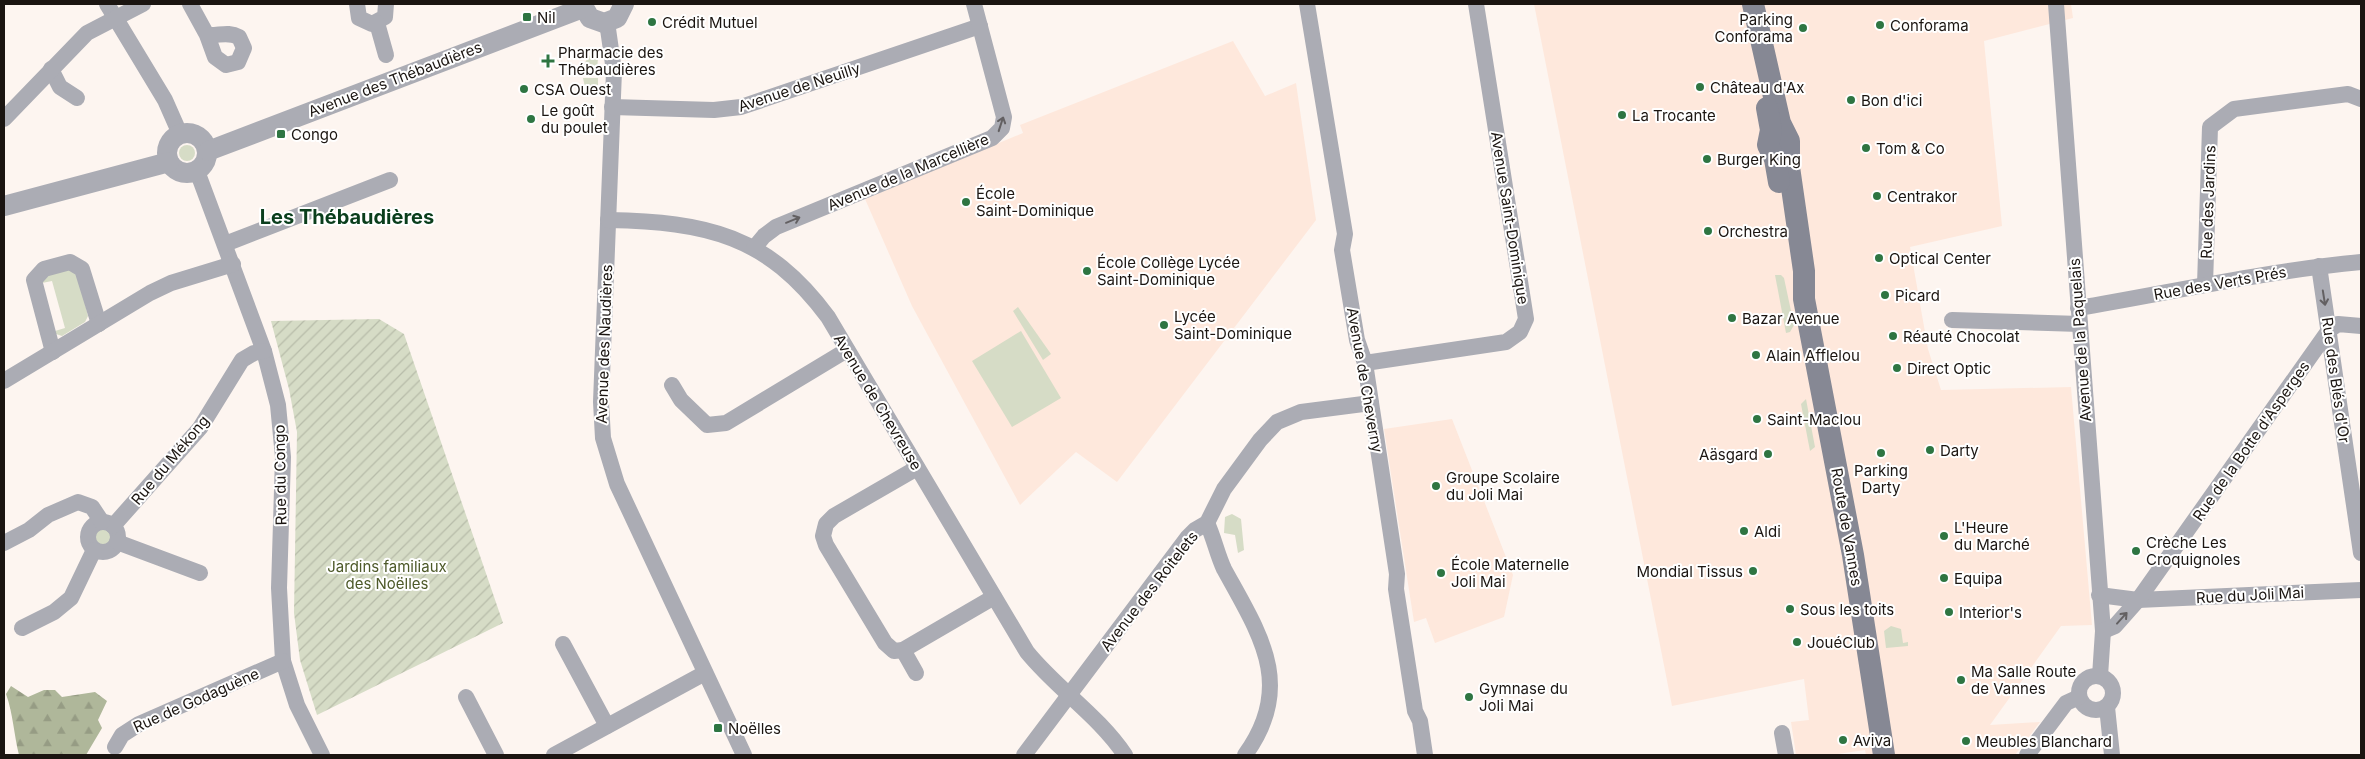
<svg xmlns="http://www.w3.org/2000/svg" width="2365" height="759" viewBox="0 0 2365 759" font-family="Inter,sans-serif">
  <defs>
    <pattern id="forest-firs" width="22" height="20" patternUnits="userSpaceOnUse" patternTransform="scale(1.25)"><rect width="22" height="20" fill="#afb79a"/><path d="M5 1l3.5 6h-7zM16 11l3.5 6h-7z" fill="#969c84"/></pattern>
    <pattern id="garden-furrows" width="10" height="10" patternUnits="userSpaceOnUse" patternTransform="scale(1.25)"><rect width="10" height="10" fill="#d6dcc6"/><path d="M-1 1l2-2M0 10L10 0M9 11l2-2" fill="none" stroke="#b7bca9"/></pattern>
  </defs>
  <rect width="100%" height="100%" fill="#fdf5f0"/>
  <g fill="#fee8dc">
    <polygon points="1534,4 2071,4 2073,18 1984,41 2002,226 1910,247 1928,349 1941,390 2071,387 2092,625 2061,626 1990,725 2040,722 2015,755 1866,755 1865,750 1831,755 1796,755 1791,722 1809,720 1804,679 1672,706"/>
    <polygon points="1233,41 1265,96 1296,83 1316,220 1117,482 1076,452 1020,505 912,306 865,199 1023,133 1020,125"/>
    <polygon points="1452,419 1513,575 1504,617 1435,643 1426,618 1414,622 1384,429"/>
  </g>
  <g fill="#d6dcc6">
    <polygon points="591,54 598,59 597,68 583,70 581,68"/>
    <polygon points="583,78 598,78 598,92 589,94 586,92"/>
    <circle cx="187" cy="153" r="8"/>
    <polygon points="71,268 77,271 88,316 85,322 62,336 56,334 55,331 65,328 52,281 42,283 45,275"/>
    <polygon points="1775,275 1781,275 1784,278 1794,325 1790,332 1786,333"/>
    <polygon points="1018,307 1051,354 1043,360 1013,311"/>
    <polygon points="1021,331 1061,398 1012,427 972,361"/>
    <polygon points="1806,399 1815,447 1810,451 1801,404"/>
    <polygon points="1232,514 1241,519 1244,550 1238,553 1235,535 1224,533 1225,517"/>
    <circle cx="102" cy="537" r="9"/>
    <polygon points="1891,626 1901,629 1903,643 1908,642 1908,646 1886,648 1884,631"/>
  </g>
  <path fill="url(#forest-firs)" d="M11 686 28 697 44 690H55L62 697 95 692 107 701 98 720 102 728 86 755H19C14 735 13 713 6 694Z"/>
  <polygon fill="url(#garden-furrows)" points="379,319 404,334 503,623 317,715 300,660 294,613 297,432 289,389 271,321"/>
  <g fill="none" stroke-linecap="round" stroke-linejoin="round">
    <g stroke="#abacb4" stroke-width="16">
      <polyline points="107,4 165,100 180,134"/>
      <path d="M190 4 207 35 215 57 226 65 238 62 244 48 239 37C228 31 219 36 207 35"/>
      <polyline points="357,4 359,18 372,24 385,17 386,4"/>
      <polyline points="1307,4 1345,234 1342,250 1357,340 1365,363 1397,574 1396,589 1415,711 1420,721 1425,755"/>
      <polyline points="2056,4 2103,631 2100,676"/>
      <polyline points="607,22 614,71 601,402 603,438 617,484 744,755"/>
      <polyline points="377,23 386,55"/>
      <polyline points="51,69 60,87 77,98"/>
      <polyline points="612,107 714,110 741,107 980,26"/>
      <polyline points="4,119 87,33 143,4"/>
      <polyline points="197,171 264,351 278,405 283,457 279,588 283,661 297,705 322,755"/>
      <path d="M608 220C707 222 767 235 828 317L1027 652C1057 689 1098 715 1125 755"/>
      <polyline points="225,244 390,180"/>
      <polyline points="754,248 764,236 776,227 992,138 1002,128 1004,117 974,4"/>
      <polyline points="2319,266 2361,553"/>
      <polyline points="2205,285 2210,127 2234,109 2348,94 2361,99"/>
      <path d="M2078 308C2173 292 2266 271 2361 262"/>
      <polyline points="1952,320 2080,324"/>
      <polyline points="53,352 34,280 44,269 70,262 82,269 99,324"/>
      <polyline points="1365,363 1506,342 1520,332 1526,319 1476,4"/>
      <polyline points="4,381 150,293 171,283 233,264"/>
      <polyline points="672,385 681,400 707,425 726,423 847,350"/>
      <polyline points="917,468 834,516 826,524 823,536 826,545 885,643 894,651 903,650 994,597"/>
      <circle cx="103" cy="537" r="15"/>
      <path d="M1207 523C1214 538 1217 554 1224 569 1259 633 1296 685 1245 755"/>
      <polyline points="113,526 200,428 242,360 254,353 264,351"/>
      <polyline points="117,542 200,573"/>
      <polyline points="4,543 29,530 48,515 78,502 92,507 102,522"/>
      <polyline points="2099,595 2138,600 2361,590"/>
      <polyline points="22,628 54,612 71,598 94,550"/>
      <polyline points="2103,631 2115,626 2138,600 2329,330 2338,324 2361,326"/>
      <polyline points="563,644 607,726"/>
      <polyline points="903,650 916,673"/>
      <circle cx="2096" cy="693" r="17"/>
      <polyline points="466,697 496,755"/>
      <polyline points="2107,707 2112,755"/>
      <polyline points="1782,733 1786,755"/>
      <polyline points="115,747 122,735 139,724 283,661"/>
      <polyline points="554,755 705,673"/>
      <polyline points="1024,755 1187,538 1195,530 1207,523 1224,489 1260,440 1277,422 1301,412 1371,403"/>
      <polyline points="2027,755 2066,703 2079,697"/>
    </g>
    <g stroke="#abacb4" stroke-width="20">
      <polyline points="582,4 590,18 604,23 617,18 624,4"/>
      <circle cx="187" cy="153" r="20"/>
      <polyline points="208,151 583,8"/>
      <polyline points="4,206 169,162"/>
    </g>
    <g stroke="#868894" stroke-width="22">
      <polyline points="1753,4 1780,123 1789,141 1789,167 1804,271 1804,299 1853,555 1884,755"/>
      <polyline points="1767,108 1771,130 1768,145 1775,159 1779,182"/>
    </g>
  </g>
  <defs><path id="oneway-shaft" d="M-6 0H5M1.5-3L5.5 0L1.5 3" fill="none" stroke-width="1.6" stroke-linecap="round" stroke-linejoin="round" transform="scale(1.25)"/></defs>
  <g stroke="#636062">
    <use href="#oneway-shaft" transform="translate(1001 124) rotate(-72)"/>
    <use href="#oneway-shaft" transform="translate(793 220) rotate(-22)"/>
    <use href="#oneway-shaft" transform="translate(2324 298) rotate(81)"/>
    <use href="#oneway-shaft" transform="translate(2122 618) rotate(-48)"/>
  </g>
  <g fill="#2e7542" stroke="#fff" stroke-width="2">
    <rect x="522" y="12" width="10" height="10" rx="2.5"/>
    <circle cx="652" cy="22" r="5"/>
    <circle cx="1880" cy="25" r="5"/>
    <circle cx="1803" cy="28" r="5"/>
    <path d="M545.5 53.5h5v5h5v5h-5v5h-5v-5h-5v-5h5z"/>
    <circle cx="1700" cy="87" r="5"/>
    <circle cx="524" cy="89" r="5"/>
    <circle cx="1851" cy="100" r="5"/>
    <circle cx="1622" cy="115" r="5"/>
    <circle cx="531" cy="119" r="5"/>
    <rect x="276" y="129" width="10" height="10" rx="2.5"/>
    <circle cx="1866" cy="148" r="5"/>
    <circle cx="1707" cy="159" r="5"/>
    <circle cx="1877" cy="196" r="5"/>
    <circle cx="966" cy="202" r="5"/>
    <circle cx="1708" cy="231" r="5"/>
    <circle cx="1879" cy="258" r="5"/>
    <circle cx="1087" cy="271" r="5"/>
    <circle cx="1885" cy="295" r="5"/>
    <circle cx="1732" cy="318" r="5"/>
    <circle cx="1164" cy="325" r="5"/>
    <circle cx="1893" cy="336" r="5"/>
    <circle cx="1756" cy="355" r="5"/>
    <circle cx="1897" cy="368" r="5"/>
    <circle cx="1757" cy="419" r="5"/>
    <circle cx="1930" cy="450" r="5"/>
    <circle cx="1881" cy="453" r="5"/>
    <circle cx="1768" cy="454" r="5"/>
    <circle cx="1436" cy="486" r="5"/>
    <circle cx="1744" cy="531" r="5"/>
    <circle cx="1944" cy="536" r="5"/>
    <circle cx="2136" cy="551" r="5"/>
    <circle cx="1753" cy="571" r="5"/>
    <circle cx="1441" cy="573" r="5"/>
    <circle cx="1944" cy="578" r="5"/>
    <circle cx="1790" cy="609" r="5"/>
    <circle cx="1949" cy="612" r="5"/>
    <circle cx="1797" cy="642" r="5"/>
    <circle cx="1961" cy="680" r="5"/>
    <circle cx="1469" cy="697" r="5"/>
    <rect x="713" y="723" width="10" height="10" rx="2.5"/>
    <circle cx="1843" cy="740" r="5"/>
    <circle cx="1966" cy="741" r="5"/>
  </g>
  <g text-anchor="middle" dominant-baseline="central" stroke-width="4" stroke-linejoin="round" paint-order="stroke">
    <g font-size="15" fill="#1b1511" stroke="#fff" text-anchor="start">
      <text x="537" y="17">Nil</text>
      <text x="1793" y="19" text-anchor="end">Parking<tspan x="1793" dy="17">Conforama</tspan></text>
      <text x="662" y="22">Crédit Mutuel</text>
      <text x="1890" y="25">Conforama</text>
      <text x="558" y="52">Pharmacie des<tspan x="558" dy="17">Thébaudières</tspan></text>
      <text x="1710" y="87">Château d'Ax</text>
      <text x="534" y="89">CSA Ouest</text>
      <text x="1861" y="100">Bon d'ici</text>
      <text x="541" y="110">Le goût<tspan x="541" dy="17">du poulet</tspan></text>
      <text x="1632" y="115">La Trocante</text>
      <text x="291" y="134">Congo</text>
      <text x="1876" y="148">Tom &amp; Co</text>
      <text x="1717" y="159">Burger King</text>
      <text x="976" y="193">École<tspan x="976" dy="17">Saint-Dominique</tspan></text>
      <text x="1887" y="196">Centrakor</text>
      <text x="1718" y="231">Orchestra</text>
      <text x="1889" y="258">Optical Center</text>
      <text x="1097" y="262">École Collège Lycée<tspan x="1097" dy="17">Saint-Dominique</tspan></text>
      <text x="1895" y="295">Picard</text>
      <text x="1174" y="316">Lycée<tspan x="1174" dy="17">Saint-Dominique</tspan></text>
      <text x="1742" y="318">Bazar Avenue</text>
      <text x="1903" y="336">Réauté Chocolat</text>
      <text x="1766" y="355">Alain Afflelou</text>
      <text x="1907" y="368">Direct Optic</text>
      <text x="1767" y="419">Saint-Maclou</text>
      <text x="1940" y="450">Darty</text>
      <text x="1758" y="454" text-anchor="end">Aäsgard</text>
      <text x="1881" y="470" text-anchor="middle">Parking<tspan x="1881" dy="17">Darty</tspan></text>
      <text x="1446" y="477">Groupe Scolaire<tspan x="1446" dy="17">du Joli Mai</tspan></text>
      <text x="1954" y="527">L'Heure<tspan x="1954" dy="17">du Marché</tspan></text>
      <text x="1754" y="531">Aldi</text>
      <text x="2146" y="542">Crèche Les<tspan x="2146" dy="17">Croquignoles</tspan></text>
      <text x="1451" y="564">École Maternelle<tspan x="1451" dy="17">Joli Mai</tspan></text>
      <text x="1743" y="571" text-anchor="end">Mondial Tissus</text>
      <text x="1954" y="578">Equipa</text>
      <text x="1800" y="609">Sous les toits</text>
      <text x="1959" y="612">Interior's</text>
      <text x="1807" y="642">JouéClub</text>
      <text x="1971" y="671">Ma Salle Route<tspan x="1971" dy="17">de Vannes</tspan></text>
      <text x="1479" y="688">Gymnase du<tspan x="1479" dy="17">Joli Mai</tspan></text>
      <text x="728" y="728">Noëlles</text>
      <text x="1853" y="740">Aviva</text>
      <text x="1976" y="741">Meubles Blanchard</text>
    </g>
    <g font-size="15" fill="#1b1511" stroke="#fff">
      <text transform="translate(395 79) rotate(-21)">Avenue des Thébaudières</text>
      <text transform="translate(799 87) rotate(-18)">Avenue de Neuilly</text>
      <text transform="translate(908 172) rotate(-23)">Avenue de la Marcellière</text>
      <text transform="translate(2208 202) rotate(-88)">Rue des Jardins</text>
      <text transform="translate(1510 218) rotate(81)">Avenue Saint-Dominique</text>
      <text transform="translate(2220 283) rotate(-10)">Rue des Verts Prés</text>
      <text transform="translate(2080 340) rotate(-94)">Avenue de la Paquelais</text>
      <text transform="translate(604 344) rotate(-88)">Avenue des Naudières</text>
      <text transform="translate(1365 380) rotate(80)">Avenue de Cheverny</text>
      <text transform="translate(2336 380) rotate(82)">Rue des Blés d'Or</text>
      <text transform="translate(878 402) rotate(59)">Avenue de Chevreuse</text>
      <text transform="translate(2251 441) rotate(-55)">Rue de la Botte d'Asperges</text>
      <text transform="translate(170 460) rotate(-50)">Rue du Mékong</text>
      <text transform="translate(280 475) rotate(-91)">Rue du Congo</text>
      <text transform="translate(1847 527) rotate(80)">Route de Vannes</text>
      <text transform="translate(1149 591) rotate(-52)">Avenue des Roitelets</text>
      <text transform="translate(2250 595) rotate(-3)">Rue du Joli Mai</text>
      <text transform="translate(196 700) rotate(-24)">Rue de Godaguène</text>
    </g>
    <g font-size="15" fill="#4d5929" stroke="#fff">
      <text x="387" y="566">Jardins familiaux<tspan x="387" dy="17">des Noëlles</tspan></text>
    </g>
    <g font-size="20" font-weight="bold" fill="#0a3e1c" stroke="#fff">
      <text x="347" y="217">Les Thébaudières</text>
    </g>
  </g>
  <rect width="2365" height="759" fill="none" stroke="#1b1511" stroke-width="10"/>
</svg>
